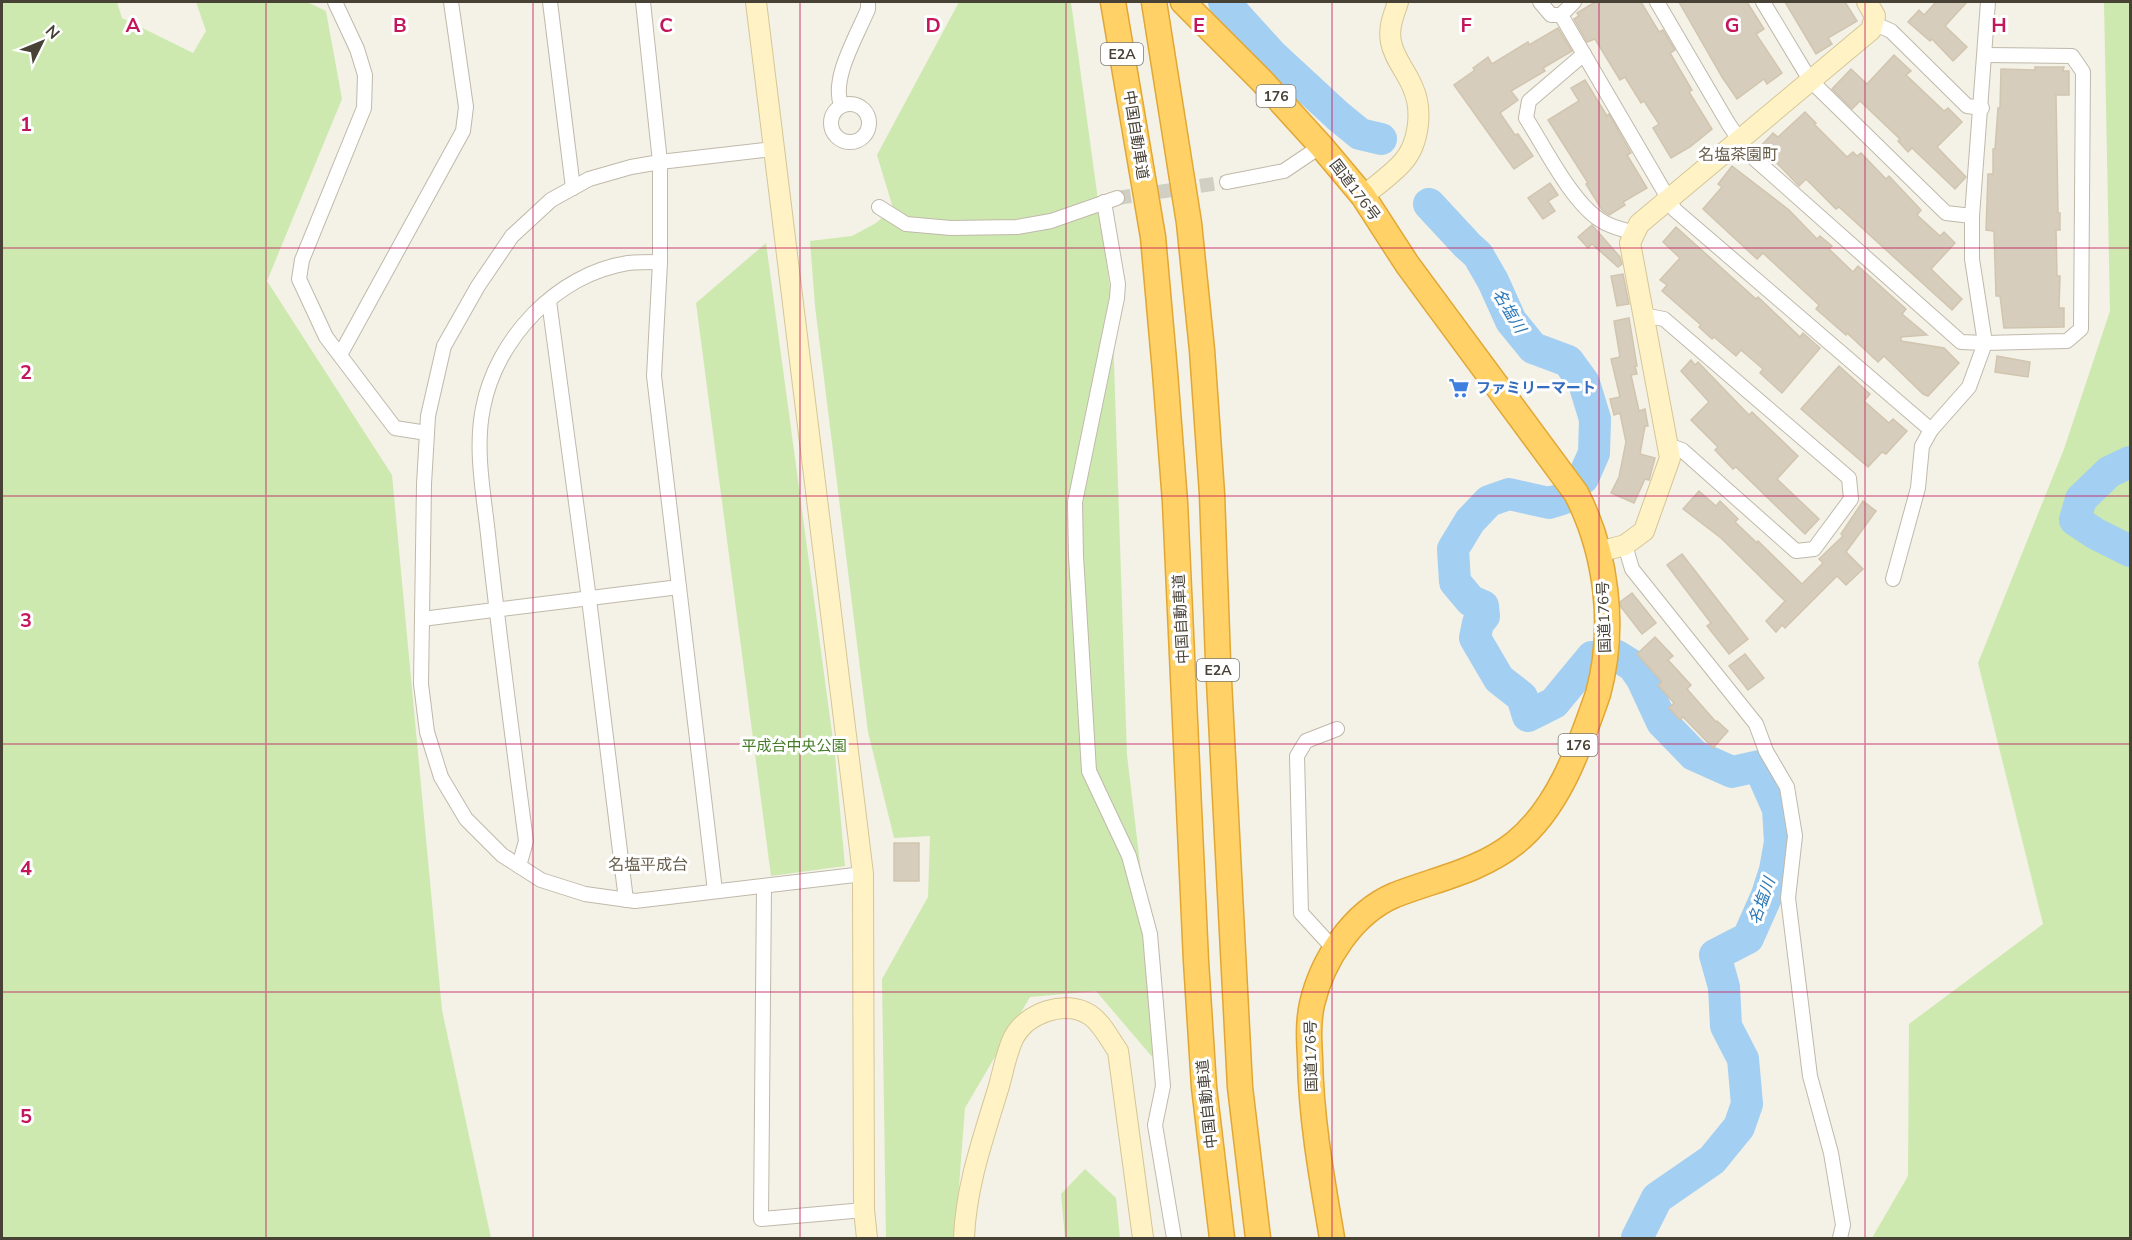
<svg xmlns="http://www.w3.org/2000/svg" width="2132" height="1240" viewBox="0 0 2132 1240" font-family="'Nunito Sans','Noto Sans JP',sans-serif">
  <rect width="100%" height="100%" fill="#f4f1e7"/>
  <g fill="#cde9af">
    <polygon points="2,2 117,2 122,18 193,53 206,31 196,2 307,2 326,11 342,99 267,281 392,475 442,1010 491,1238 2,1238"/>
    <polygon points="959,2 1071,2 1112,303 1127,755 1165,1072 1096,991 1030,997 965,1108 955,1238 886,1238 882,979 928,897 930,836 894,838 868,732 815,306 810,241 852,236 876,223 893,208 877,155"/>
    <polygon points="2104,2 2130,2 2130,1238 1872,1238 1908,1176 1909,1024 2043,924 1978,663 2064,449 2110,311"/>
    <polygon points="766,243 835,755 845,866 771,876 696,303"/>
    <polygon points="1085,1169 1116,1198 1120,1238 1065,1238 1061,1194"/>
  </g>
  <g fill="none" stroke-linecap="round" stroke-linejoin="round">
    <g stroke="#a2cff2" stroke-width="32">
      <polyline points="1224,2 1272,55 1338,116 1360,134 1381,139"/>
      <polyline points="1429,204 1467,245 1478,255 1493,281 1511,321 1533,348 1568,361 1584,383 1595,419 1594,453 1583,478"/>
      <polyline points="2130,462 2109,472 2081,499 2075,520 2096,534 2130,551"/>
      <polyline points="1562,499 1549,503 1509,494 1489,501 1470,521 1453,549 1455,582 1471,601 1483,606 1484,616 1478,623 1475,638 1499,679 1522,697 1528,716 1554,703 1592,657"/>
      <polyline points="1617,656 1633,666 1642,679 1662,722 1694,755 1732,772 1759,766 1778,809 1780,842 1775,870 1767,895 1748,938 1715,955 1724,987 1726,1026 1743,1059 1747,1104 1739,1127 1712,1160 1657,1198 1637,1238"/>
    </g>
  </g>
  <g fill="#d6cdbc" stroke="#d1c5af" stroke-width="1.5">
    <polygon points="1595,2 1641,2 1659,32 1663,30 1675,50 1670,53 1692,90 1689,92 1712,129 1690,147 1671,158 1653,128 1659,124 1644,101 1641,103 1625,77 1620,80 1595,39 1587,42 1574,19 1579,16 1577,13"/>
    <polygon points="1679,2 1747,2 1764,29 1756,34 1782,73 1767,84 1764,79 1737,99 1722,77"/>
    <polygon points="1785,2 1845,2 1857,21 1828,38 1832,44 1816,54"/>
    <polygon points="1936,2 1967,2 1945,26 1967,47 1953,61 1932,39 1930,41 1908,22 1919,10 1924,15"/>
    <polygon points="1558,28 1572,51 1543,68 1545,71 1511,91 1518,100 1500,113 1515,135 1518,134 1533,156 1514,169 1454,85 1475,70 1473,68 1488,57 1492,64 1528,42 1529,45"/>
    <polygon points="1894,55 1911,71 1906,75 1944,111 1948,108 1962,122 1937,147 1966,177 1955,189 1912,148 1908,152 1898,141 1900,139 1860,101 1852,109 1832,89 1851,69 1867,84"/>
    <polygon points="2035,67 2064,67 2063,71 2069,71 2069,95 2056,95 2058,213 2060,213 2060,230 2056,230 2057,276 2060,276 2059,308 2064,308 2064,327 2004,328 2000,296 1996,296 1994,231 1986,230 1988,174 1993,174 1993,149 1995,149 1998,108 2000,108 2001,69 2035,70"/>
    <polygon points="1585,80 1607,116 1609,114 1631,153 1627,155 1647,188 1623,202 1625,205 1609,215 1602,210 1586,184 1588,183 1548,120 1579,101 1571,88"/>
    <polygon points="1805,112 1816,123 1814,124 1847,157 1853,152 1857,156 1861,153 1886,179 1889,176 1921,210 1917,215 1940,236 1944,232 1955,243 1931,269 1962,299 1952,310 1839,207 1836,209 1806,179 1799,186 1772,158 1770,160 1758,149 1773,133 1778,137"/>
    <polygon points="1732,166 1789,210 1817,239 1820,236 1832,246 1829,249 1853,272 1858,266 1906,309 1902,314 1927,335 1901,337 1901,341 1944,348 1959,363 1928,396 1923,394 1884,356 1878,362 1847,333 1846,335 1816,309 1819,305 1763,253 1757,259 1703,209 1722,187 1718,184"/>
    <polygon points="1550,183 1558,195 1548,201 1555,211 1543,219 1528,198"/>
    <polygon points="1592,225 1620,257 1622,264 1618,267 1592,244 1588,248 1578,237"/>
    <polygon points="1676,227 1756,299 1758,297 1800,337 1803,333 1820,348 1782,393 1760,373 1763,369 1741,350 1736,356 1714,337 1712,339 1699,327 1701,325 1662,291 1667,285 1660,280 1680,258 1663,242"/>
    <polygon points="1623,274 1629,304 1617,306 1611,276"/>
    <polygon points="1629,318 1637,366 1635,366 1637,374 1631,375 1639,411 1645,409 1648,426 1645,426 1640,454 1655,458 1649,480 1645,479 1634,503 1611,493 1619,477 1626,442 1620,413 1614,415 1610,399 1620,397 1611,359 1620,357 1614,321"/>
    <polygon points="1997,356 2030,362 2028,377 1995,372"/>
    <polygon points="1691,360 1695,365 1698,362 1749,415 1752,412 1798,456 1777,479 1819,519 1805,534 1736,467 1733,469 1715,450 1718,447 1691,420 1709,402 1681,371"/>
    <polygon points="1839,366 1870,394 1864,401 1889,423 1893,419 1907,431 1886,454 1882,452 1868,467 1801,409"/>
    <polygon points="1699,491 1716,506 1720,501 1738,519 1735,522 1757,543 1758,541 1802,584 1823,563 1819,559 1843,536 1841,534 1863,501 1876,511 1846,552 1863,569 1846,585 1837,576 1785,628 1782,625 1776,632 1766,621 1785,601 1721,538 1683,509"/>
    <polygon points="1682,554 1748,639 1729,654 1707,626 1711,623 1667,565"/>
    <polygon points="1632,593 1656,623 1642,634 1621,607 1620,602"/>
    <polygon points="1655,637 1673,656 1668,660 1691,685 1687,689 1716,722 1717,721 1728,731 1713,748 1683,717 1680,720 1669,708 1674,703 1658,685 1662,682 1637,654"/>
    <polygon points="1745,654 1764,678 1748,690 1729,666"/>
    <rect x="894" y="843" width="25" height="38"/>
  </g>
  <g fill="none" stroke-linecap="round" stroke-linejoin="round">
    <polyline stroke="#d1cec4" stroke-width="14" stroke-dasharray="14 7" stroke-linecap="butt" points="1117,198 1227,182"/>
    <g stroke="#c0b9aa" stroke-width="16">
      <g id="street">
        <polyline points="335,2 357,49 365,75 364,108 302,260 299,279 326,337 395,428 427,433"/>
        <polyline points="550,2 573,188"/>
        <polyline points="643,2 660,162 660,262 654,376 715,891"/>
        <polyline points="1540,2 1551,15 1561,15"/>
        <polyline points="1574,2 1561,15 1675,210 1931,430"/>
        <polyline points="1657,2 1728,123 1748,153 1961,342 1985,343 2067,341 2081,329 2083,72 2072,56 1985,55"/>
        <polyline points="1763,2 1810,80 1946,213 1972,216"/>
        <polyline points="1873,23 1891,31 1967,106 1982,108"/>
        <path d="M1584 54 1529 101 1526 118C1545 148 1571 201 1600 220 1610 227 1624 230 1635 233"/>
        <circle cx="850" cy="123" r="19"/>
        <path d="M841 105C831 78 857 36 868 9V2"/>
        <polyline points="773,149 660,162 631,167 589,179 551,200 512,236 478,286 444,346 428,416 424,484 421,684 427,732 441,777 466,819 502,855 541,880 585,894 635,901 863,874"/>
        <polyline points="1227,182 1284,171 1321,146"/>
        <polyline points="1104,202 1118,284 1117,298 1075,502 1076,556 1089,771 1129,856 1150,934 1163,1086 1155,1125 1174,1238"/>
        <polyline points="879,207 906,224 951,228 1017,227 1051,221 1117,198"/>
        <polyline points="549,301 589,599 626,900"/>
        <polyline points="1643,315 1664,319 1849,478 1851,499 1814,549 1796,551 1682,450 1667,445"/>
        <polyline points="340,355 463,131 466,107 451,2"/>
        <polyline points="1625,545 1632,569 1756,724 1766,751 1787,787 1795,836 1788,898 1810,1076 1831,1153 1843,1225 1840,1238"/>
        <polyline points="1893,579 1918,488 1922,446 1931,430 1969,387 1985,343 1972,259 1972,216 1988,2"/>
        <polyline points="422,619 679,587"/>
        <path d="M519 866 526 841C513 742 500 643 489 544 485 500 474 452 483 408 496 339 557 274 628 263 639 262 650 262 660 262"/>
        <polyline points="764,886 761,1219 864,1210"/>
        <polyline points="1335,950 1301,913 1297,756 1306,741 1337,729"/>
      </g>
    </g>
    <g stroke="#d5c696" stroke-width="22">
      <g id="secondary">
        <polyline points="756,2 863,874 864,1210 867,1238"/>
        <path d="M1363 196C1376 186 1391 175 1402 163 1419 145 1423 110 1413 88 1407 72 1394 59 1391 42 1388 27 1394 15 1398 2"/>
        <polyline points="1599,552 1625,545 1644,531 1670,458 1630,243 1639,224 1871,30 1875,16 1867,2"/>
        <path d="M964 1238C966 1185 984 1136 999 1086 1003 1072 1007 1050 1014 1037 1027 1013 1065 999 1090 1015 1102 1023 1110 1040 1118 1051L1143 1238"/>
      </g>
    </g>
    <g stroke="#e1a734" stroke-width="27">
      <g id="highway">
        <polyline points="1113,2 1153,237 1165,372 1175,502 1196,961 1204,1087 1222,1238"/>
        <polyline points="1154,2 1189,223 1202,350 1212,494 1218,661 1240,1087 1258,1238"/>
        <path d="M1183 2 1262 81 1321 146 1363 196 1407 264 1576 493C1607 553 1616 628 1598 694 1580 745 1560 807 1515 843 1480 871 1436 879 1395 895 1352 913 1322 961 1312 1004 1308 1022 1309 1040 1310 1058 1311 1119 1322 1179 1332 1238"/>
      </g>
    </g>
    <use href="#street" stroke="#fff" stroke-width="14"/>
    <use href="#secondary" stroke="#fff3c6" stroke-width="20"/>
    <use href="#highway" stroke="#ffd167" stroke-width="24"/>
  </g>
  <path fill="none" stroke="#c2185b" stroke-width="1.5" stroke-opacity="0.55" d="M266 2V1238M533 2V1238M800 2V1238M1066 2V1238M1332 2V1238M1599 2V1238M1865 2V1238M2 248H2130M2 496H2130M2 744H2130M2 992H2130"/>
  <defs>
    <g id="supermarket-bare" transform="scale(1.62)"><path d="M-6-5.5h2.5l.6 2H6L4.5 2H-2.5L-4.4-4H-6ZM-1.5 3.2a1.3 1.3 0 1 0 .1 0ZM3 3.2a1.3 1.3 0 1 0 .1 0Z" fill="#3f7fe0" stroke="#fff" stroke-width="2.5" paint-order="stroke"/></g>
  </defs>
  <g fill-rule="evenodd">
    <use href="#supermarket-bare" x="1459" y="388"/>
  </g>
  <g text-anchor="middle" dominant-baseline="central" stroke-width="6" stroke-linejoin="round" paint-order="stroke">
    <g fill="#fff" stroke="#7e7a72" stroke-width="1.5">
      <rect x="1101" y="43" width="42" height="22" rx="4.5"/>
      <rect x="1256.5" y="85" width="39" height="22" rx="4.5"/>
      <rect x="1197" y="659" width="42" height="22" rx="4.5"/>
      <rect x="1558.5" y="734" width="39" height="22" rx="4.5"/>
    </g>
    <g font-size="14" font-weight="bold" fill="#474136">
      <text x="1122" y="54">E2A</text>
      <text x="1276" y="96">176</text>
      <text x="1218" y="670">E2A</text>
      <text x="1578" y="745">176</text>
    </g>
    <g font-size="15" fill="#474136" stroke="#fff">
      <text transform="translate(1136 135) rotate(81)">中国自動車道</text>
      <text transform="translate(1355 190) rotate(53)">国道176号</text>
      <text transform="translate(1604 617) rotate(-92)">国道176号</text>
      <text transform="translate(1181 619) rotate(-93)">中国自動車道</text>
      <text transform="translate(1311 1056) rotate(-91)">国道176号</text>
      <text transform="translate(1207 1104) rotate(-96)">中国自動車道</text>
    </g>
    <g font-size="15" font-weight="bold" fill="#366cbe" stroke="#fff" text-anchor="start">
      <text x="1476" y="388">ファミリーマート</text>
    </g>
    <g font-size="15" fill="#447b27" stroke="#fff">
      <text x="794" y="746">平成台中央公園</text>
    </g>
    <g font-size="16" fill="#6a5f4d" stroke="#fff">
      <text x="1738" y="155">名塩茶園町</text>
      <text x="648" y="865">名塩平成台</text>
    </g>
    <g font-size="16" font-style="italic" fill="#2c77b6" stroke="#fff">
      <text transform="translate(1509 311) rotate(59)">名塩川</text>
      <text transform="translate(1762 901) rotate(-70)">名塩川</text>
    </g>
  </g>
  <g font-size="20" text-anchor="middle" font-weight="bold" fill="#c2185b" stroke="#fff" stroke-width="6" stroke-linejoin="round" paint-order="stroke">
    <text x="133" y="32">A</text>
    <text x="400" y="32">B</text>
    <text x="666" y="32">C</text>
    <text x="933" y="32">D</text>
    <text x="1199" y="32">E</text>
    <text x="1466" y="32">F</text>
    <text x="1732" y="32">G</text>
    <text x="1999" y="32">H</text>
    <text x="26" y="131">1</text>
    <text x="26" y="379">2</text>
    <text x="26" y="627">3</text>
    <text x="26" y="875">4</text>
    <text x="26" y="1123">5</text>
  </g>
  <rect width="2132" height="1240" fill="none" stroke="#474136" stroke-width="6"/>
  <g transform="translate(42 42) rotate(47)" stroke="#ffffff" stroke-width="4.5" paint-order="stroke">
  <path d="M0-4.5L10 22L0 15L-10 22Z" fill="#474136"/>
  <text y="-9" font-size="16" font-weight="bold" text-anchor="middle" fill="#474136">N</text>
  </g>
</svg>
